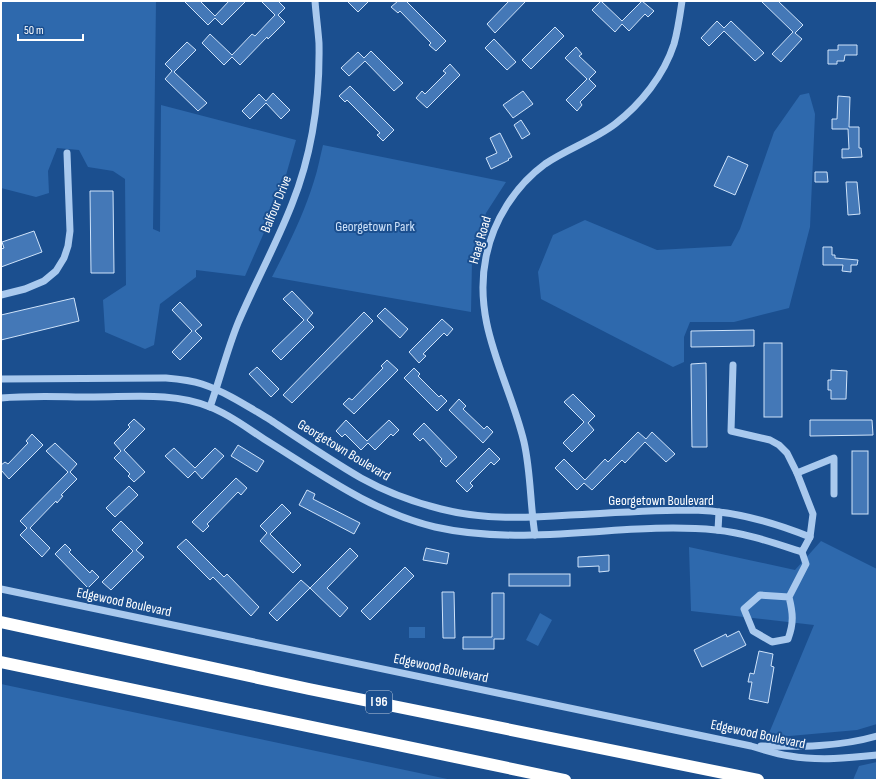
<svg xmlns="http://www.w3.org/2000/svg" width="878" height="781" viewBox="0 0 878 781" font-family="'Sofia Sans Condensed',sans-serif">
  <rect width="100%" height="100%" fill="#1b4f8f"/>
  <g fill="#2e69ad">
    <polygon points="1,1 156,1 153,229 160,232 161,105 296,140 280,196 245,276 196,270 196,277 160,304 154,345 145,349 105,332 103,300 126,285 125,179 113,171 88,167 79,150 57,148 48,171 49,193 36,197 1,188"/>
    <polygon points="809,93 815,114 810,227 789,308 734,322 690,322 684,337 684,362 673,367 541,299 538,272 553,235 585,220 657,250 731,246 740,229 774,132 800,95"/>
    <path d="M323 145 506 182 486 213 472 261 471 312 272 277C288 246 304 214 314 181 318 169 320 157 323 145Z"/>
    <polygon points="821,541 877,569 877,724 857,730 767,738 814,625 691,611 689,547 795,570"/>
    <polygon points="540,613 552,620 538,646 526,640"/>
    <rect x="409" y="627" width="16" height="11"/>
    <polygon points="1,684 452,780 1,780"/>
    <polygon points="877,762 877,780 853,780 859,766"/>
  </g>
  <g fill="#4478b7" stroke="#cfe3fa">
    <polygon points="184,1 200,1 215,16 229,1 246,1 222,25 215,18 208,25"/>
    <polygon points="261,1 278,1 285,8 278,15 285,22 268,39 267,37 240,65 232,57 224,65 202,43 210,34 232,55 252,34 255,36 275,15"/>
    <polygon points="347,1 369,1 358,12"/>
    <polygon points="398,1 406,1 446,41 436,51 429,45 431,43 400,11 398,13 391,7"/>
    <polygon points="509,1 526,1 495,33 487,24"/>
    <polygon points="601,1 622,21 642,1 654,11 648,17 645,14 629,31 622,24 615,32 592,10"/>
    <polygon points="761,1 778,1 803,25 795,33 802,39 781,62 772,54 793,32"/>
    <polygon points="717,21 724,28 731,21 764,53 755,61 724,31 709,46 701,38"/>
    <polygon points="555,27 564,36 531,69 522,60"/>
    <polygon points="494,39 516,62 507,70 485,48"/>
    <polygon points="187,42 196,50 174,72 207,103 198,111 165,79 172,71 165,64"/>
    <polygon points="838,45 857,45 857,55 845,55 844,61 837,61 837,64 828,64 828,50 838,50"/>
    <polygon points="576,47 582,54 579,56 596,72 589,79 596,86 580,102 582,105 577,111 566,100 587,79 565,58"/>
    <polygon points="371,51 403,83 394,91 365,61 349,76 341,68 358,52 364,58"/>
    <polygon points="450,64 460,75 427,108 416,98 422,91 425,94 446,73 443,71"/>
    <polygon points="350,86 394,130 383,141 377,135 380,133 347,100 345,102 339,96"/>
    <polygon points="523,91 533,104 513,118 503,105"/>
    <polygon points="273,93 290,110 281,119 266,103 250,119 242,111 259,94 266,101"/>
    <polygon points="838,96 850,97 849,127 859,127 859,148 861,148 862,157 842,158 842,149 849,149 848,129 832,129 832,119 837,119"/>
    <polygon points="521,120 530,134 522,139 514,125"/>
    <polygon points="500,133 512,157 508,159 509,160 491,169 486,158 497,153 490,138"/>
    <polygon points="728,156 748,165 735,195 714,186"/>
    <polygon points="815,172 827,172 828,182 815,182"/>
    <polygon points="846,182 857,182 860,214 848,215"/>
    <polygon points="90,191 113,191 114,273 91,273"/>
    <polygon points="34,231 42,252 1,267 1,249 4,248 2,242"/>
    <polygon points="823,247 832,247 832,255 835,255 835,258 858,260 857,265 851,265 851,272 842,271 843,265 823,265"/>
    <polygon points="292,291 313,313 307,320 314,327 281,360 272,351 304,320 283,299"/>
    <polygon points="74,298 79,321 1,340 1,315"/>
    <polygon points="180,302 202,325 195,331 202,338 180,360 172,352 192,331 172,310"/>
    <polygon points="385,308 408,329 400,338 377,316"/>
    <polygon points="364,312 373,321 292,403 283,395"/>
    <polygon points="442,319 453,329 447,336 444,333 423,354 426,356 419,363 409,352"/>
    <polygon points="754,330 754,346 691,347 691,331"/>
    <rect x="764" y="343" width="18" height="74"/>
    <polygon points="387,360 398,370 354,414 343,404 349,398 352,400 383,368 381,366"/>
    <polygon points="706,363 707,447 692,447 691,364"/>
    <polygon points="257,367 279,389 271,397 249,374"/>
    <polygon points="414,368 420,374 418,376 439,397 441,395 447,401 437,411 404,378"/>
    <polygon points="831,370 847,371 846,399 831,399 831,390 828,390 828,380 831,380"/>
    <polygon points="573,394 595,416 588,423 594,430 572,452 563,443 584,422 564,402"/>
    <polygon points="459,399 466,406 463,409 484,429 487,426 493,432 483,443 449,410"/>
    <polygon points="134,419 145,429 124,450 145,472 134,482 128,476 130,474 114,458 121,451 114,443 130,427 128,425"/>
    <polygon points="346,420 367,441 389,420 399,430 393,436 391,434 375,450 368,443 361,450 345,434 342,437 336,431"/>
    <polygon points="810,420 872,420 873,435 810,436"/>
    <polygon points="424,423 457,457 446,467 440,461 442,459 423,438 420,441 413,434"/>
    <polygon points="638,432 646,439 652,432 675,454 666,462 645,442 625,463 622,460 592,490 584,483 577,490 555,468 564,459 585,480 605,459 608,462"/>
    <polygon points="32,434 43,445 9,479 1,470 1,465 5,462 8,464 28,443 26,441"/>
    <polygon points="55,443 77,464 70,472 77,479 61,495 63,496 57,503 56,501 30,528 50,548 42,557 20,535 27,528 20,521 68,472 46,451"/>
    <polygon points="238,445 264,461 257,472 231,456"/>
    <polygon points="174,448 195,468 215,448 224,456 202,479 195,471 188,478 165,456"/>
    <polygon points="489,448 500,459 494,465 491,462 470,483 473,486 467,492 456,481"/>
    <rect x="852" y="451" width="16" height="63"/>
    <polygon points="236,478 247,488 241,495 238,492 207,524 209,526 203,532 192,522"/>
    <polygon points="129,486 138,495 115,517 106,508"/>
    <polygon points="307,490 315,494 313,499 360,523 354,534 299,505"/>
    <polygon points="282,504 291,513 270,534 301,565 293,573 260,541 267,533 260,526"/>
    <polygon points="121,521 143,543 136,550 144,557 111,590 102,582 133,551 112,530"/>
    <polygon points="186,539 224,577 227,574 259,607 251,616 213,577 210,580 177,547"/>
    <polygon points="65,544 71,550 69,552 90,573 92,570 99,577 88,588 55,554"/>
    <polygon points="350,548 358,556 327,588 348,608 340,617 310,588"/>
    <polygon points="426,548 449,553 447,564 423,560"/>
    <polygon points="609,555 609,571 599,572 599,566 578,567 578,557"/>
    <polygon points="405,567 414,576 370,620 361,611"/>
    <rect x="509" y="574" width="61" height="12"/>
    <polygon points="301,580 310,588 277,621 269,613"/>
    <polygon points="442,592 454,592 455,638 443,638"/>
    <polygon points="492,593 504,593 504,639 494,639 494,649 463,649 463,637 492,637"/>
    <polygon points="739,631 746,645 702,667 694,650 726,634 727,637"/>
    <polygon points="759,651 773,654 771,666 774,667 768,703 749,699 752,682 748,682 750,673 754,674"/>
  </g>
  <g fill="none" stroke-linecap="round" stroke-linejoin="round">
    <g stroke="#a9c9ee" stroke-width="7">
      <polyline points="1,295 25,289 44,281 56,271 64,258 68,246 70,231 67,153"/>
      <polyline points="733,365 731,431 770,440 779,445 787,453 797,473 813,514 810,537"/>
      <path d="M1 379 165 378C177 379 190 380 202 384 226 392 247 406 269 419 299 439 330 460 361 478 386 492 413 502 441 509 484 520 527 518 570 515 611 513 653 510 694 510 734 511 773 522 810 537L802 552C774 543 746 533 716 530 623 521 528 548 435 527 372 512 319 473 264 439 247 428 229 414 210 407 174 392 132 397 94 397 63 397 32 395 1 398"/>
      <path d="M210 407C220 379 227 350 238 323 255 283 276 245 292 204 312 154 320 97 319 43 318 29 316 15 315 1"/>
      <polyline points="797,473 834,458 834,494"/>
      <polyline points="718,530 719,512"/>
      <path d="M535 535C530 504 531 473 524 442 509 379 472 325 486 257 493 221 515 186 545 164 567 149 594 140 615 124 641 104 664 75 674 44 678 30 680 15 682 1"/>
      <path d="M1 589 751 746C764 750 777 754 790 756 819 761 849 758 877 755"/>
      <path d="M789 597C793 613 794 623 788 639L772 642 753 631 744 609 760 595 789 597 806 564 802 552"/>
      <path d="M761 746C800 747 839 747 877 736"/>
    </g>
    <g stroke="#fff" stroke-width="12">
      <polyline points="1,622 309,689 758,780"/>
      <polyline points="1,662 565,780"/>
    </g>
  </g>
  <g text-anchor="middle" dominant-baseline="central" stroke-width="4" stroke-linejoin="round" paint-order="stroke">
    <rect fill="#1b4f8f" stroke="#bbcadd" stroke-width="1" x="366" y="691" width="26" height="22" rx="3"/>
    <g font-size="13" font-weight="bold" fill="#fff">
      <text x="379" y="702">I 96</text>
    </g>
    <g font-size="14" fill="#fff" stroke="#1b4f8f">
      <text transform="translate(276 204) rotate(-68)">Balfour Drive</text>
      <text transform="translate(480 240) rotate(-74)">Haag Road</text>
      <text transform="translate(344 450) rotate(31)">Georgetown Boulevard</text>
      <text x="661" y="500">Georgetown Boulevard</text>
      <text transform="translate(124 602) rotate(12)">Edgewood Boulevard</text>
      <text transform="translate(441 668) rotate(12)">Edgewood Boulevard</text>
      <text transform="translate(758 734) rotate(12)">Edgewood Boulevard</text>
    </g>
    <g font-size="14" fill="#cfe3fa" stroke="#1b4f8f">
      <text x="375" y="226">Georgetown Park</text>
    </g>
  </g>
  <rect width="878" height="781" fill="none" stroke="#ffffff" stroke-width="4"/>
  <path d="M18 34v6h65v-6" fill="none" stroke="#ffffff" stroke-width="2"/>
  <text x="24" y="34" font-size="12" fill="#ffffff" stroke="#1b4f8f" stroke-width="3" paint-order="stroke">50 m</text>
</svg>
